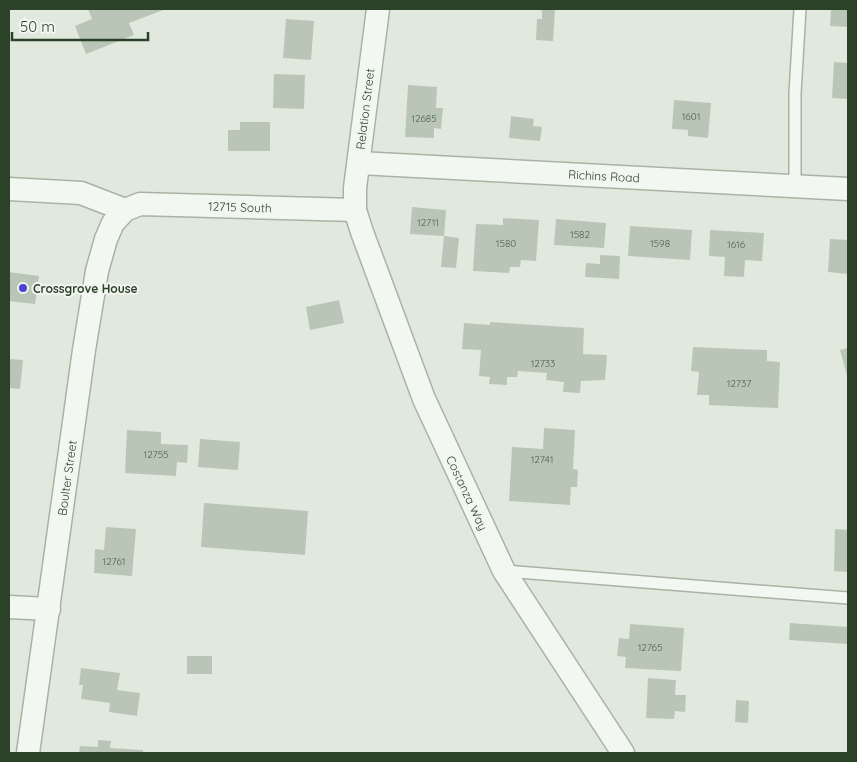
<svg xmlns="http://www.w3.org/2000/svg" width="857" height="762" viewBox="0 0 857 762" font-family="Quicksand,sans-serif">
  <rect width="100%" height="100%" fill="#e1e9df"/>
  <g fill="#b9c6b7">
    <polygon points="88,9 166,9 129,23 134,35 86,54 75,26 92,19"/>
    <polygon points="542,9 555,9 553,41 536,40 537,19 542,19"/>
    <polygon points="831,9 848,9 848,27 830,26"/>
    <polygon points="286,19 314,21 311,60 283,58"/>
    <polygon points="834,62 848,63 848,99 832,98"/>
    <polygon points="274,74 305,75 304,109 273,108"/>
    <polygon points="408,85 437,87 436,108 443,108 441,129 434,128 434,138 405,137"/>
    <polygon points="674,100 711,103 708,138 688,136 688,130 672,129"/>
    <polygon points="511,116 534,119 533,126 542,127 540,141 509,138"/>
    <polygon points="240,122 270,122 270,151 228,151 228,130 240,130"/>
    <polygon points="412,207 446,210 444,236 410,234"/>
    <polygon points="503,218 539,220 536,261 521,260 520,267 510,267 509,273 473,271 476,224 503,225"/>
    <polygon points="556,219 606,223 604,248 554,245"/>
    <polygon points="630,226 692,230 690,260 628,256"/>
    <polygon points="710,230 764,233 762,261 745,260 744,277 724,276 725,257 709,256"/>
    <polygon points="444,236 459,238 456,268 441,267"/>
    <polygon points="830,239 848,240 848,274 828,272"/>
    <polygon points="600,255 620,256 619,279 585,277 586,263 600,264"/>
    <polygon points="9,272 39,276 35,304 9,301"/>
    <polygon points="339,300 344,323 310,330 306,307"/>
    <polygon points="490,322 584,328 583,354 607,355 605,380 581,381 580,393 563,392 564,382 546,380 547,373 518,371 517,377 507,377 507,385 489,384 490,377 479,376 481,350 462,349 464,323 490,325"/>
    <polygon points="693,347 767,350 767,361 780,362 778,408 709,405 709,395 697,395 699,372 691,371"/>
    <polygon points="848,348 848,379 840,350"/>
    <polygon points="9,359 23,360 20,389 9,388"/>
    <polygon points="544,428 575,430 573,469 578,470 577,487 571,487 570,505 509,501 512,447 543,449"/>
    <polygon points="127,430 161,432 161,444 188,445 187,463 177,462 176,476 125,473"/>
    <polygon points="200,439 240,442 238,470 198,467"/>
    <polygon points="204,503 308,511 305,555 201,547"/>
    <polygon points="106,527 136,529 132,576 94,573 95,549 104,550"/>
    <polygon points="835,529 848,530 848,572 834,571"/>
    <polygon points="790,623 848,627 848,644 789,640"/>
    <polygon points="630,624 684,628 681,671 625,668 626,657 617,656 619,638 629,639"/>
    <rect x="187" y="656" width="25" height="18"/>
    <polygon points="81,668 120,673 117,690 140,693 137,716 109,712 110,703 81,699 83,685 79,685"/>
    <polygon points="648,678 676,680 675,695 686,695 685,712 675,711 674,719 646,718"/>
    <polygon points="736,700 749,701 748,723 735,722"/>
    <polygon points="98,740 111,741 110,748 143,750 143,753 79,753 80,746 98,747"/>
  </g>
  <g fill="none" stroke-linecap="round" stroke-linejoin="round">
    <g stroke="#a7b3a4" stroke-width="14">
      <g id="lane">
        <polyline points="795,186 795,93 800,9"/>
        <polyline points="504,571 848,598"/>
      </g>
    </g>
    <g stroke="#a7b3a4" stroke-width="25">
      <g id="street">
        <polyline points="378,9 355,188 355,210 362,232 424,399 504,571 623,753"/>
        <polyline points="359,163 848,189"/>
        <polyline points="9,189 81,193 125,210"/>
        <polyline points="9,607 49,609"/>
        <polyline points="28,753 84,350 97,271 106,239 113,223 125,210 140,204 355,210"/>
      </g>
    </g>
    <use href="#lane" stroke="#f3f7f2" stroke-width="11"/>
    <use href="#street" stroke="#f3f7f2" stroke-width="22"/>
  </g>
  <circle fill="#4d42d1" stroke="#f0f6ef" stroke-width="2" cx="23" cy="288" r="5"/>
  <g text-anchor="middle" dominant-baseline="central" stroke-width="4" stroke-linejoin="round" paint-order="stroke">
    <g font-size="10" fill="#4e624c">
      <text x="691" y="116">1601</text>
      <text x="424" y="118">12685</text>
      <text x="428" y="222">12711</text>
      <text x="580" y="234">1582</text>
      <text x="506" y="243">1580</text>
      <text x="660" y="243">1598</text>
      <text x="736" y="244">1616</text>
      <text x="543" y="363">12733</text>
      <text x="739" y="383">12737</text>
      <text x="156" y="454">12755</text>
      <text x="542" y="459">12741</text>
      <text x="114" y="561">12761</text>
      <text x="650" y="647">12765</text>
    </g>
    <g font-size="12" fill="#2b4128" stroke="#f0f6ef">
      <text transform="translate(365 109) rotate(-83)">Relation Street</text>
      <text transform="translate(604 176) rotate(3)">Richins Road</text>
      <text transform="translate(240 207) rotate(2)">12715 South</text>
      <text transform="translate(67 478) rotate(-82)">Boulter Street</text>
      <text transform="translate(467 493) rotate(65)">Costanza Way</text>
    </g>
    <g font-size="12" font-weight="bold" fill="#2b4128" stroke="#f0f6ef" text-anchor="start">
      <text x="33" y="288">Crossgrove House</text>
    </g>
  </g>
  <rect width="857" height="762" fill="none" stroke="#2b4128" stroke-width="20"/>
  <path d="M12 32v8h136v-8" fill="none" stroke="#2b4128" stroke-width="2.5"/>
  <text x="20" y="32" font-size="15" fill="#2b4128" stroke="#f0f6ef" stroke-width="4" paint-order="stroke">50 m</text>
</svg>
